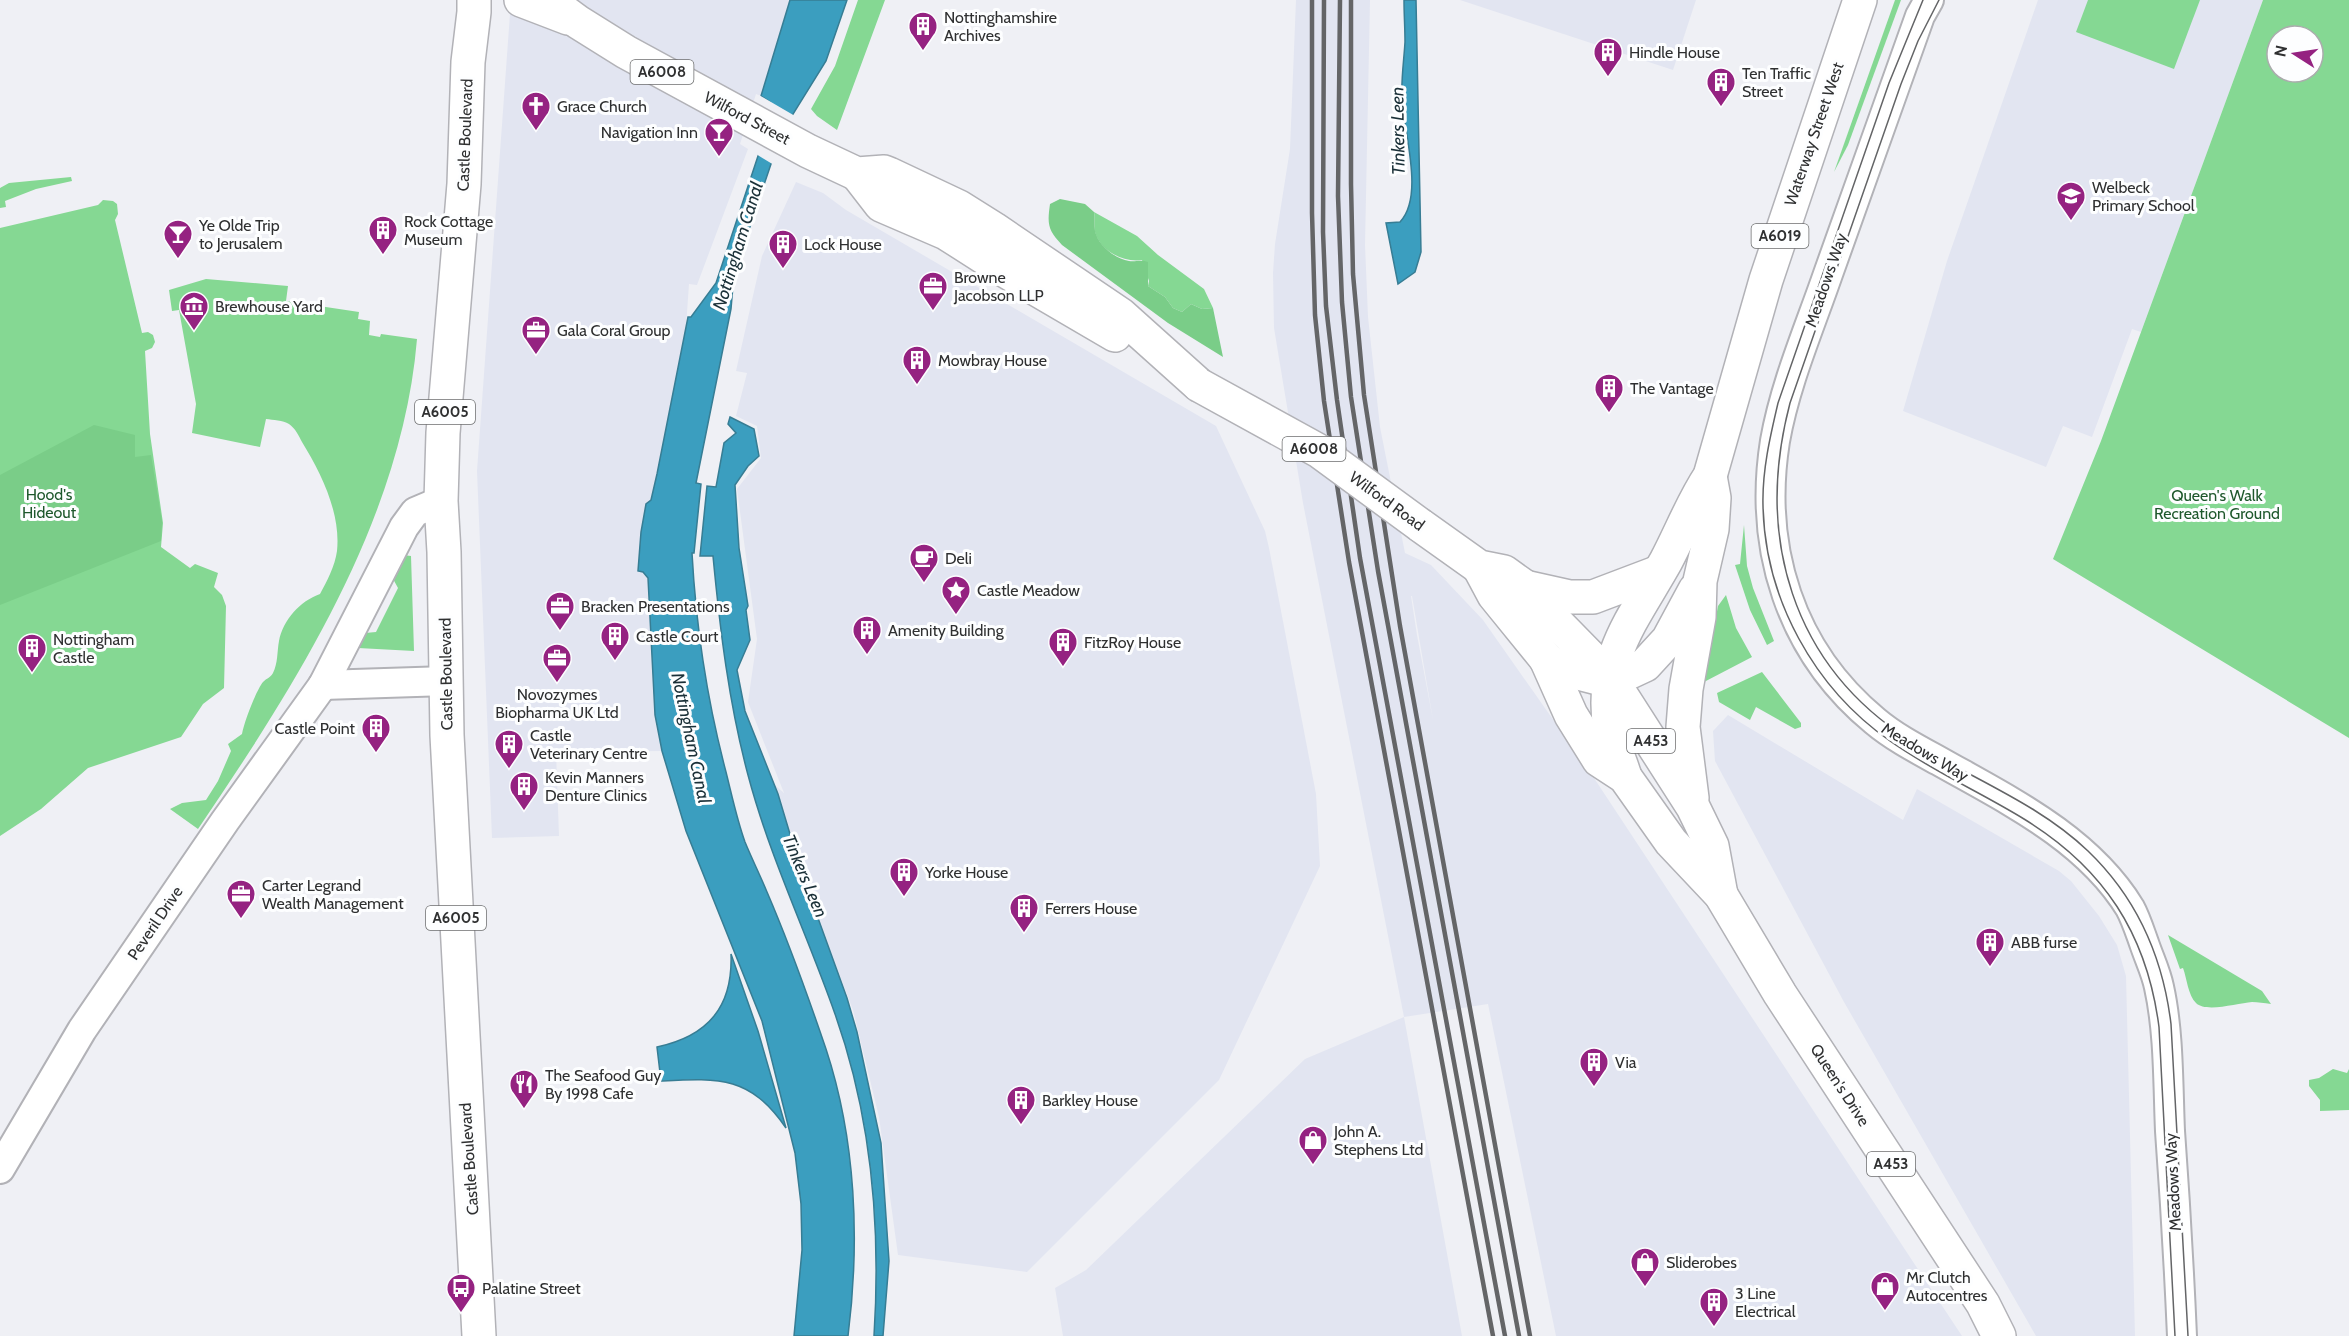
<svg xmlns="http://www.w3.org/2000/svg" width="2349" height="1336" viewBox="0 0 2349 1336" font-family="Cabin,sans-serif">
  <rect width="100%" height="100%" fill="#eff0f5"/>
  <g fill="#e2e5f1" fill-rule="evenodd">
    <polygon points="511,0 790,0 761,96 756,94 740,144 748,149 697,285 689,284 685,341 657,474 651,500 646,505 641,532 638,570 644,572 648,578 655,715 662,751 556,752 559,836 492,838 477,471"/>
    <path d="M1296 0H1370L1365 245 1368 317 1380 427 1405 553 1431 565 1483 620 1592 775 1962 1336H1556L1488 1004 1404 1017 1462 1336H1063L1055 1288 1086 1270 1305 1059 1404 1017 1303 503 1274 328 1273 273 1275 244 1290 149ZM1411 596H1412L1433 720 1417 635Z"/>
    <polygon points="1460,0 1696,0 1673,70"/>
    <polygon points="2038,0 2263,0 2141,332 2132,329 2092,437 2063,426 2046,467 1903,411 1947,261"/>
    <polygon points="796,182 823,193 846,210 1216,426 1265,531 1269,548 1316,794 1320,866 1219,1080 1027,1272 898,1255 879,1117 853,1010 784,832 769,780 784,793 748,702 757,639 737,489 761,458 757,426 736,416 747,373 736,371 762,256"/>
    <polygon points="1728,715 1903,820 1917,789 2059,871 2071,881 2099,916 2117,945 2126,976 2135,1336 2036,1336 1844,1002 1715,761 1713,731"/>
  </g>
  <g fill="#85d893" fill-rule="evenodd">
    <polygon points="858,0 885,0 837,130 817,116 811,109 835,66"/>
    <polygon points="1895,0 1901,0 1848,145 1834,172"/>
    <polygon points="2088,0 2200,0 2174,69 2076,32"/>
    <path d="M2263 0H2349V738L2053 559 2101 441ZM2277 36H2313V72H2277Z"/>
    <polygon points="71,177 72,181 36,189 5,201 6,207 0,208 0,188 9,183"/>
    <polygon points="103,200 113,201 117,204 118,214 115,220 142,333 148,332 153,335 155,342 152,348 145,351 150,434 163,523 161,547 190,568 195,564 218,573 214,587 222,595 226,606 224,688 203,704 181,737 88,768 41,809 0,836 0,228 98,205"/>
    <path d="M1094 212 1137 236 1158 255 1204 289 1213 308 1202 309 1191 304 1182 312 1173 308 1165 297 1148 286 1149 281 1142 260C1124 263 1100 251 1095 232 1094 226 1095 218 1094 212Z"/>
    <path d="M206 279 288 286 286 301 359 312 358 319 370 321 369 335 380 337 381 334 417 339C402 519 297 683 198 829L170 809 182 803 206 800 218 781 231 751 228 744 242 734C244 722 256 691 263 682 267 678 270 678 273 673 278 663 277 652 279 641 283 620 300 601 320 594 327 581 335 566 337 551 341 513 321 473 302 442 299 436 295 428 289 424 283 420 273 420 266 419L260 447 192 433 196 404 179 310 172 311 169 290Z"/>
    <polygon points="1744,525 1747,566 1753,588 1774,641 1767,645 1750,610 1735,565 1740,564"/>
    <polygon points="403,555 411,556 414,651 358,648 365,633 376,632 398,588 392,577"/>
    <polygon points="1726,595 1736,628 1752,657 1704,682 1718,606"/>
    <polygon points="1762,672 1801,723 1801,727 1795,729 1756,707 1750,720 1719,702 1717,693"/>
    <path d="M2168 935 2262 991 2271 1004C2264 1003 2258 1002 2252 1002 2238 1003 2206 1013 2196 1003 2188 995 2187 979 2183 968L2180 969Z"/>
    <polygon points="2333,1069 2347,1073 2349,1069 2349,1110 2320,1111 2320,1100 2309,1086 2309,1080 2319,1078"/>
  </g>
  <g fill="#7acd88">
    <path d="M1060 199 1085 204 1094 212C1095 218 1094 225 1095 231 1098 245 1115 259 1129 261 1136 262 1141 259 1148 262V286L1165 297 1173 308 1182 312 1191 304 1202 309 1213 308 1223 357 1168 323 1062 245C1048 230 1047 225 1050 204Z"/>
    <polygon points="94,425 135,435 135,457 151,455 162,521 161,541 0,605 0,475"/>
  </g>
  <g fill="#3b9ebf" stroke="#377d94" stroke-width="1.5">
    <path d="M790 0H847L826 61 793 114 771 164 734 274 731 309 696 483 701 484 694 553H692C696 627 707 700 726 772 732 796 737 820 745 842 752 859 760 875 767 892 789 943 808 996 826 1049 856 1140 860 1241 848 1336H794L802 1250 801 1204 795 1153 762 1021 686 831 662 751 655 715 648 578 643 572 638 571 641 532 646 504 651 500 657 474 688 317H691L716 283 758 156 770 102 761 96Z"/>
    <path d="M1404 0H1416L1421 252 1415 272 1398 284 1386 223 1400 222C1425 196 1403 130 1402 97 1401 79 1404 60 1405 42 1405 28 1404 14 1404 0Z"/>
    <path d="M730 417 754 429 759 456 748 466 735 485 739 548 748 606 746 610 750 640 737 670 745 711 778 794 802 874 847 998 857 1032 881 1143 889 1261 883 1336H874C881 1226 872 1118 835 1014 807 934 770 858 748 775 729 704 720 630 713 556H700L707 486 716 487 724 443 736 433 728 424Z"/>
    <path d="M731 954 758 1031 786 1128C750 1076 720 1078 661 1081L657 1047C708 1036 733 1007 731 954Z"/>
  </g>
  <polygon fill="#eff0f5" points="759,95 795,116 774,165 756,154 767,103 759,98"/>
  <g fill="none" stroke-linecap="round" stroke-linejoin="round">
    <g stroke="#b2b2b7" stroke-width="32">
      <g id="minor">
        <path d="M1929 0 1920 16C1890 102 1858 188 1828 274 1809 329 1785 384 1775 441 1758 548 1790 651 1875 721 1894 737 1917 749 1939 761 2008 800 2087 838 2130 908 2136 919 2140 932 2144 943 2149 958 2156 972 2159 987 2169 1032 2168 1085 2170 1131 2175 1199 2179 1268 2182 1336"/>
        <polyline points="323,685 447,681"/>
        <polyline points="0,1169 82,1030 225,821 323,685 404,527 415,512 441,501"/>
      </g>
    </g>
    <g stroke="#b2b2b7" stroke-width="36">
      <g id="major">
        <polyline points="474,0 474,12 468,62 464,184 443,433 441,501 444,552 447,735 479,1336"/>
        <polyline points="521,0 568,18"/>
        <polyline points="548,0 578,22 626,52 808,151 857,174 884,172 889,174 959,207 994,229 1121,315 1199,385"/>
        <polyline points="857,174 881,205 946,233 1004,270 1115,335"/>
        <polyline points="1420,525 1479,567 1504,572 1525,587 1537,606 1555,621 1609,676 1693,807 1712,846 1721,895"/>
        <polyline points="1479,567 1494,595 1546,659 1559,668 1594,677 1630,672 1645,665 1668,640 1695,590"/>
        <polyline points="1525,587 1570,597 1593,597 1659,572"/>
        <polyline points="1546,659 1571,715 1599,760 1625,777 1671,842 1721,895 1780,994 1983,1304 1999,1336"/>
        <path d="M1625 777C1621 762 1612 745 1610 729 1599 657 1633 620 1666 561 1681 533 1692 503 1710 476L1766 280 1860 0"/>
        <polyline points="1692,798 1683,727 1686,689 1699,617 1700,581 1712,529 1714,498 1710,476"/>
      </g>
    </g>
    <use href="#minor" stroke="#fff" stroke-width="28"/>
    <use href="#major" stroke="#fff" stroke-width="33"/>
    <g stroke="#646567" stroke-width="1.5">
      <path d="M1923 0 1889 83 1778 403C1770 437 1762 471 1763 506 1765 599 1814 688 1890 741 1932 771 1980 792 2024 819 2104 868 2147 934 2159 1027L2175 1336"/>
      <path d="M1939 0 1918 41 1901 84 1790 403C1755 536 1791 665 1911 741 1970 778 2038 803 2088 851 2137 898 2163 958 2171 1024L2188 1336"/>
    </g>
    <g stroke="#646567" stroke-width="4.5">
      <polyline points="1312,0 1312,213 1315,315 1324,401 1349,562 1493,1336"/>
      <polyline points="1324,0 1323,232 1326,306 1337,400 1360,558 1505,1336"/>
      <polyline points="1340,0 1338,196 1342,302 1351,397 1378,571 1519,1336"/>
      <polyline points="1351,0 1351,184 1353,274 1364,395 1400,626 1530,1336"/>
    </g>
    <g stroke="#b2b2b7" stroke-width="36" stroke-linecap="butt">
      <polyline id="major-bridge" points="1199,385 1319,451 1420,525"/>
    </g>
    <use href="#major-bridge" stroke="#fff" stroke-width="33"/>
  </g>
  <defs>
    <g id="building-pin" transform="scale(1.5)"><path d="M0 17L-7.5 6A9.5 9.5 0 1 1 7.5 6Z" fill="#952281" stroke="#fdfeff"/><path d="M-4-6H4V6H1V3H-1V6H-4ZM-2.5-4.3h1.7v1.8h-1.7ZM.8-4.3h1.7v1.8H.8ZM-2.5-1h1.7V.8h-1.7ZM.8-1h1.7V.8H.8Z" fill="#fff"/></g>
    <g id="church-pin" transform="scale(1.5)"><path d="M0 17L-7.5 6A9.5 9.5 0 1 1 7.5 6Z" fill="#952281" stroke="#fdfeff"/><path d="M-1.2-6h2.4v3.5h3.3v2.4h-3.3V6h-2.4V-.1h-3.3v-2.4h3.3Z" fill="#fff"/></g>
    <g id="bar-pin" transform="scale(1.5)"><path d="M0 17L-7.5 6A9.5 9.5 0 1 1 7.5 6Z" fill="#952281" stroke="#fdfeff"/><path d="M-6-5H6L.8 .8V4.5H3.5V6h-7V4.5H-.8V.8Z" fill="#fff"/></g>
    <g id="school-pin" transform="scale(1.5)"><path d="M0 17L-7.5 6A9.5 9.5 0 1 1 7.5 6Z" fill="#952281" stroke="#fdfeff"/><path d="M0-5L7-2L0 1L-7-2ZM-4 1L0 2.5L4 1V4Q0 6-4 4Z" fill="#fff"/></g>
    <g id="office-pin" transform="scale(1.5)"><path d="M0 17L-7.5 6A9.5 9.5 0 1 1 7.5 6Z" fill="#952281" stroke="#fdfeff"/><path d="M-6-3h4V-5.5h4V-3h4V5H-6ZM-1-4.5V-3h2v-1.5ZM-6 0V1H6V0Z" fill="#fff"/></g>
    <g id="museum-pin" transform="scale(1.5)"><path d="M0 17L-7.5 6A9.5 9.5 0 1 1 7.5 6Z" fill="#952281" stroke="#fdfeff"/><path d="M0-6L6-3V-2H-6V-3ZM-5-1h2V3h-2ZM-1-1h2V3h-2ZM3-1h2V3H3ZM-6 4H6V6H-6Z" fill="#fff"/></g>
    <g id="cafe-pin" transform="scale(1.5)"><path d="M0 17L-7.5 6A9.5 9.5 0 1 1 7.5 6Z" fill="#952281" stroke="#fdfeff"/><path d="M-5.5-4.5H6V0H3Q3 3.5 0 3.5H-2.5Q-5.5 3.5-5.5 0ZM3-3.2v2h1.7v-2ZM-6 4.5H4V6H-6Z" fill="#fff"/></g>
    <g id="sight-pin" transform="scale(1.5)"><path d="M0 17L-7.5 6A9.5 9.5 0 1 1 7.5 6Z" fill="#952281" stroke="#fdfeff"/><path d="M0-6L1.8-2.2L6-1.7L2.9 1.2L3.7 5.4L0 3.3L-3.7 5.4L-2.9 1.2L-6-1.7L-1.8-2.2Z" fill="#fff"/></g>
    <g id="restaurant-pin" transform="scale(1.5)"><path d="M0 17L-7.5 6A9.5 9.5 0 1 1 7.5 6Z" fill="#952281" stroke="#fdfeff"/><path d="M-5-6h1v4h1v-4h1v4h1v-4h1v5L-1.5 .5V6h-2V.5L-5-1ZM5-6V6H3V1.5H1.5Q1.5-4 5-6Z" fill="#fff"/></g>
    <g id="shop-pin" transform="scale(1.5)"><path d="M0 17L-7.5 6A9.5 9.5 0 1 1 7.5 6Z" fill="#952281" stroke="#fdfeff"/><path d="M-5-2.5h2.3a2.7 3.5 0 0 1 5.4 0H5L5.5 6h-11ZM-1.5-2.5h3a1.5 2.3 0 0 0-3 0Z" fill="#fff"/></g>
    <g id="bus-pin" transform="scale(1.5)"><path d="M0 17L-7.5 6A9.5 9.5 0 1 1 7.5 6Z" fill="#952281" stroke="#fdfeff"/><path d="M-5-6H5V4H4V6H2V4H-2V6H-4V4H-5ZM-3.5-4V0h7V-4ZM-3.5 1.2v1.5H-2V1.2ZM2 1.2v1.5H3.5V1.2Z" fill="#fff"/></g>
  </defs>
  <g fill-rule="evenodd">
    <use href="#building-pin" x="923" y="26"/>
    <use href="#building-pin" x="1608" y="52"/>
    <use href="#building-pin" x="1721" y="82"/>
    <use href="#church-pin" x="536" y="106"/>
    <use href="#bar-pin" x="719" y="132"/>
    <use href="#school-pin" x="2071" y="196"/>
    <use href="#building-pin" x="383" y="230"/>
    <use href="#bar-pin" x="178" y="234"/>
    <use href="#building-pin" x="783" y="244"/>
    <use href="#office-pin" x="933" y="286"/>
    <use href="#museum-pin" x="194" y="306"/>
    <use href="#office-pin" x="536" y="330"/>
    <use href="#building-pin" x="917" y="360"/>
    <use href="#building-pin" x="1609" y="388"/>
    <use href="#cafe-pin" x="924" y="558"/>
    <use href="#sight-pin" x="956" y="590"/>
    <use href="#office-pin" x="560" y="606"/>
    <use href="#building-pin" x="867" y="630"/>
    <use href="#building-pin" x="615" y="636"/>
    <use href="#building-pin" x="1063" y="642"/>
    <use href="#building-pin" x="32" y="648"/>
    <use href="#office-pin" x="557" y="658"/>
    <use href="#building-pin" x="376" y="728"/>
    <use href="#building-pin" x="509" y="744"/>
    <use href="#building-pin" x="524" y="786"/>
    <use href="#building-pin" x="904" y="872"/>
    <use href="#office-pin" x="241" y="894"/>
    <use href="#building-pin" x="1024" y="908"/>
    <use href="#building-pin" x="1990" y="942"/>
    <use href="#building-pin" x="1594" y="1062"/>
    <use href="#restaurant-pin" x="524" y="1084"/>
    <use href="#building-pin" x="1021" y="1100"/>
    <use href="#shop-pin" x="1313" y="1140"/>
    <use href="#shop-pin" x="1645" y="1262"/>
    <use href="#shop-pin" x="1885" y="1286"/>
    <use href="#bus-pin" x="461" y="1288"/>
    <use href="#building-pin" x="1714" y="1302"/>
  </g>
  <g text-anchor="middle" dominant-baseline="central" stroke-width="6" stroke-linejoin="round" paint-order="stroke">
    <g fill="#fdfeff" stroke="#6d6e6f" stroke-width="1.5">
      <rect x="630.5" y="60" width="63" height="24" rx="4.5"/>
      <rect x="1751.5" y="224" width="57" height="24" rx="4.5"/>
      <rect x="415" y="400" width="60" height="24" rx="4.5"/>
      <rect x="1282.5" y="437" width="63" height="24" rx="4.5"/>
      <rect x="1627" y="729" width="48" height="24" rx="4.5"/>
      <rect x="426" y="906" width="60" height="24" rx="4.5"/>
      <rect x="1867" y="1152" width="48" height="24" rx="4.5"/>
    </g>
    <g font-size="15" font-weight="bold" fill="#2f3031">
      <text x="662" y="72">A6008</text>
      <text x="1780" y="236">A6019</text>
      <text x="445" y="412">A6005</text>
      <text x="1314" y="449">A6008</text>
      <text x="1651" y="741">A453</text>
      <text x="456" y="918">A6005</text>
      <text x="1891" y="1164">A453</text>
    </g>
    <g font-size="16" fill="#2f3031" stroke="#fdfeff" text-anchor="start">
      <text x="944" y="17">Nottinghamshire<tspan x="944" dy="18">Archives</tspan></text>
      <text x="1629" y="52">Hindle House</text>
      <text x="1742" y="73">Ten Traffic<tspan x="1742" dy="18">Street</tspan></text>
      <text x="557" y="106">Grace Church</text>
      <text x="698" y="132" text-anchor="end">Navigation Inn</text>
      <text x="2092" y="187">Welbeck<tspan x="2092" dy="18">Primary School</tspan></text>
      <text x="404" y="221">Rock Cottage<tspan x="404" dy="18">Museum</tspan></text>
      <text x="199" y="225">Ye Olde Trip<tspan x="199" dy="18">to Jerusalem</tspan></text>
      <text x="804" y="244">Lock House</text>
      <text x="954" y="277">Browne<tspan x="954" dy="18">Jacobson LLP</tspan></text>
      <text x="215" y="306">Brewhouse Yard</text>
      <text x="557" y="330">Gala Coral Group</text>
      <text x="938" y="360">Mowbray House</text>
      <text x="1630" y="388">The Vantage</text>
      <text x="945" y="558">Deli</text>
      <text x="977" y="590">Castle Meadow</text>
      <text x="581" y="606">Bracken Presentations</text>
      <text x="888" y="630">Amenity Building</text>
      <text x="636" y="636">Castle Court</text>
      <text x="53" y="639">Nottingham<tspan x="53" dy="18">Castle</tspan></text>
      <text x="1084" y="642">FitzRoy House</text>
      <text x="557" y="694" text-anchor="middle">Novozymes<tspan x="557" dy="18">Biopharma UK Ltd</tspan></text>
      <text x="355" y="728" text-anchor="end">Castle Point</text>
      <text x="530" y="735">Castle<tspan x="530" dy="18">Veterinary Centre</tspan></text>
      <text x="545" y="777">Kevin Manners<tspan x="545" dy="18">Denture Clinics</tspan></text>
      <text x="925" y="872">Yorke House</text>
      <text x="262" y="885">Carter Legrand<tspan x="262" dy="18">Wealth Management</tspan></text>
      <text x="1045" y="908">Ferrers House</text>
      <text x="2011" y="942">ABB furse</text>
      <text x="1615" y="1062">Via</text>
      <text x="545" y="1075">The Seafood Guy<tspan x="545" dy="18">By 1998 Cafe</tspan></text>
      <text x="1042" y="1100">Barkley House</text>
      <text x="1334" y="1131">John A.<tspan x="1334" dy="18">Stephens Ltd</tspan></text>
      <text x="1666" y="1262">Sliderobes</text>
      <text x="1906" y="1277">Mr Clutch<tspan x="1906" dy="18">Autocentres</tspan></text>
      <text x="482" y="1288">Palatine Street</text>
      <text x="1735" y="1293">3 Line<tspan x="1735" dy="18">Electrical</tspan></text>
    </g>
    <g font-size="16" fill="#2f3031" stroke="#fdfeff">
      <text transform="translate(747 118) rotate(28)">Wilford Street</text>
      <text transform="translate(1814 134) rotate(-71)">Waterway Street West</text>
      <text transform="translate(465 135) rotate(-88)">Castle Boulevard</text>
      <text transform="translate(1826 280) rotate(-71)">Meadows Way</text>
      <text transform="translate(1387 501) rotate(36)">Wilford Road</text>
      <text transform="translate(446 674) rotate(-91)">Castle Boulevard</text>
      <text transform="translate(1925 752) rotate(31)">Meadows Way</text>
      <text transform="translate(155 923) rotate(-56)">Peveril Drive</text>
      <text transform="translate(1840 1085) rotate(57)">Queen's Drive</text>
      <text transform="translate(469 1159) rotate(-94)">Castle Boulevard</text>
      <text transform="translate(2173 1182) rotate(-93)">Meadows Way</text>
    </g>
    <g font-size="16" fill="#1e582c" stroke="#fdfeff">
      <text x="49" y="494">Hood's<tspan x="49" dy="18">Hideout</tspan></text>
      <text x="2217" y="495">Queen's Walk<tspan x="2217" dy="18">Recreation Ground</tspan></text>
    </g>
    <g font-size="18" font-style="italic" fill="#1a3038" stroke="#fdfeff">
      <text transform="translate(1398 131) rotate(-91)">Tinkers Leen</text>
      <text transform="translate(738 246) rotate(-73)">Nottingham Canal</text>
      <text transform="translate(691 738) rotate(78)">Nottingham Canal</text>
      <text transform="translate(805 876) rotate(67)">Tinkers Leen</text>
    </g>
  </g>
  <g transform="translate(2295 54) rotate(282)"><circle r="28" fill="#fdfeff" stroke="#abacad" stroke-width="1.5"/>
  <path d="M0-4.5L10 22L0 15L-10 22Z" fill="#952281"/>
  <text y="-9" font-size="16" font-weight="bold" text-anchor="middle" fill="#2f3031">N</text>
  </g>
</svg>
